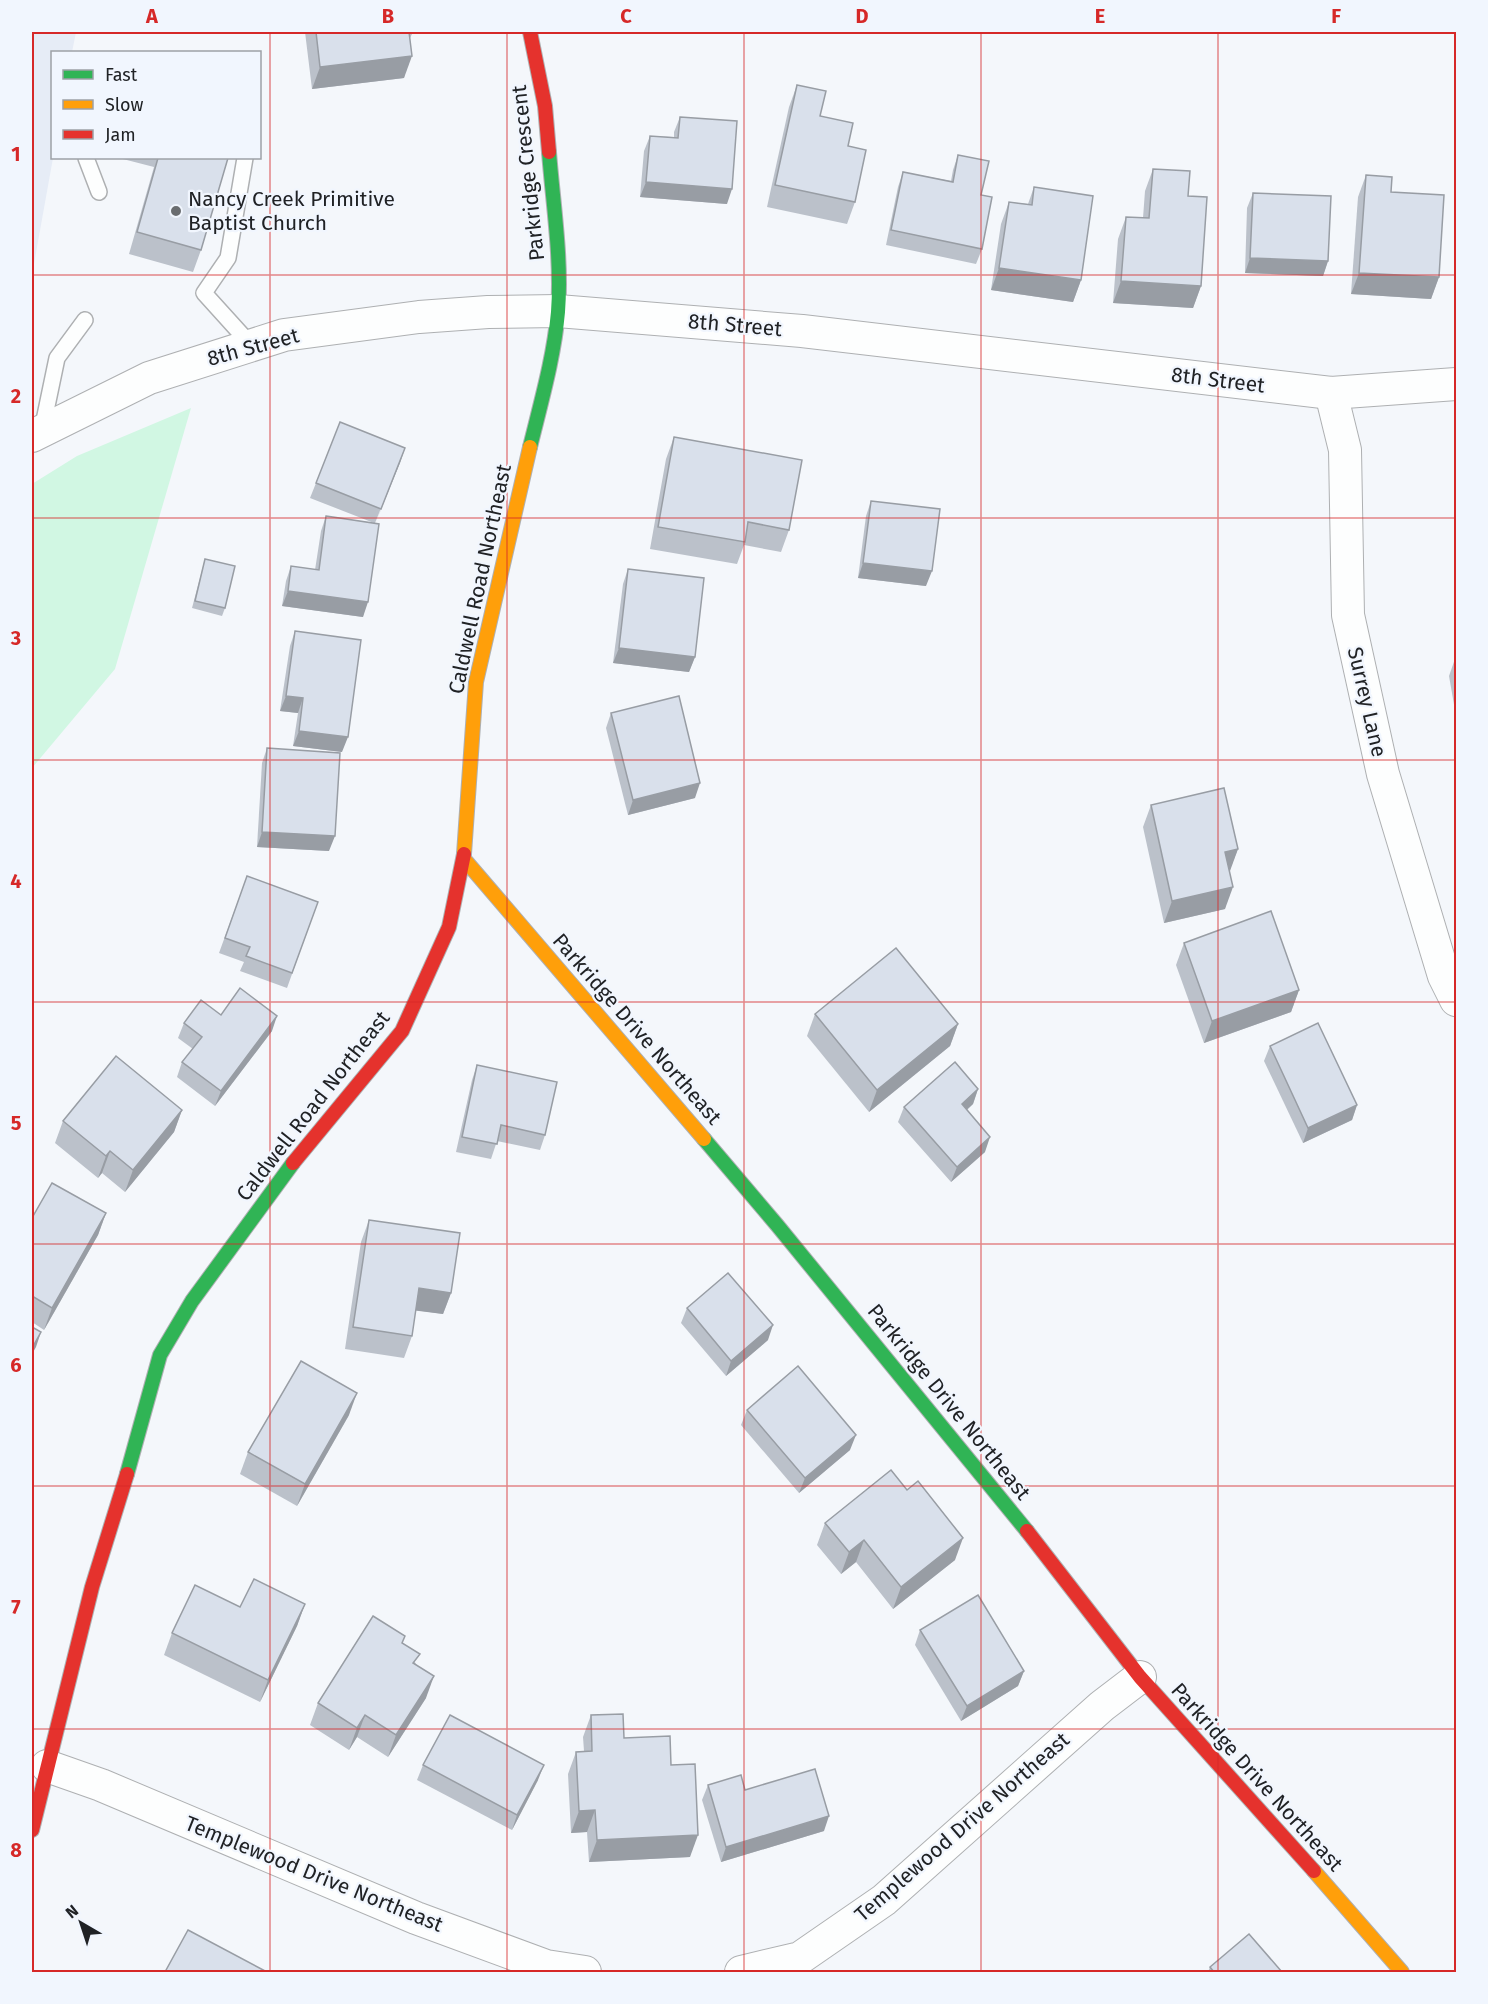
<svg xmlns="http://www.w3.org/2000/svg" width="1488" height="2004" viewBox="0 0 1488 2004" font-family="'Fira Sans',sans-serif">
  <rect width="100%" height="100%" fill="#f4f7fb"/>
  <polygon fill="#e6ecf6" points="32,32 76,32 72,52 52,52 53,158 32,275"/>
  <polygon fill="#d1f7e3" points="191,408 115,669 32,768 32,484 77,456"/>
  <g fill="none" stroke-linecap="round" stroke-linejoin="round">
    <g stroke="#aeb0b2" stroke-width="18">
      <g id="lane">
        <polyline points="86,158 99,192"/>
        <polyline points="245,158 228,258 204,293 251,345"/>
        <polyline points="42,430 57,358 85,320"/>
      </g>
    </g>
    <g stroke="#aeb0b2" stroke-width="34">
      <g id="street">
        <polyline points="1331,393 1345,450 1348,615 1383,774 1444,976 1456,1000"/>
        <polyline points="32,436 149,378 284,335 419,317 488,312 558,311 802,331 1331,393 1456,384"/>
        <polyline points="47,1766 101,1785 416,1918 546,1966 585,1972"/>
        <polyline points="741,1972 800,1958 884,1900 1102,1706 1140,1677"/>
      </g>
    </g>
    <g stroke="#aeb0b2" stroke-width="16">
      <g id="fast">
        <path d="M530 447C541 402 554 357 558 312 562 259 553 204 549 152"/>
        <polyline points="704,1139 777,1225 1027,1531"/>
        <polyline points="127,1474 160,1355 192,1301 293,1163"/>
      </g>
    </g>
    <g stroke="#aeb0b2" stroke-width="16">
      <g id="slow">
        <polyline points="464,854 476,682 530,447"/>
        <polyline points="464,859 704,1139"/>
        <polyline points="1314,1871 1402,1972"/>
      </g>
    </g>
    <g stroke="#aeb0b2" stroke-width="16">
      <g id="jam">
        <polyline points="530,32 545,106 549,152"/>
        <polyline points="293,1163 402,1031 449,927 464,854"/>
        <polyline points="1027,1531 1140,1677 1314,1871"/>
        <polyline points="32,1830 92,1587 127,1474"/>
      </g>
    </g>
    <use href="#lane" stroke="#fdfefe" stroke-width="15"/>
    <use href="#street" stroke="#fdfefe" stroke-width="32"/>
    <use href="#fast" stroke="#30b455" stroke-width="14"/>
    <use href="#slow" stroke="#ff9f0a" stroke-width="14"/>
    <use href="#jam" stroke="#e5322d" stroke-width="14"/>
  </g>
  <g fill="#bbc1ca">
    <polygon points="305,32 413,32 410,38 404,78 312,89"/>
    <polygon points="797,85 820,116 855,202 847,224 767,207 789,107"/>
    <polygon points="680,117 727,204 640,197 644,151 650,136 674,137 674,132"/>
    <polygon points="958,155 981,195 982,249 976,264 886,245 898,187 903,172 951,181 953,170"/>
    <polygon points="119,158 228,158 201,250 193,272 129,254 154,167"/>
    <polygon points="1153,169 1188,196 1201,286 1193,308 1113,303 1118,239 1126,217 1143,218 1145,191"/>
    <polygon points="1366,175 1391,192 1439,277 1431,299 1351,294 1358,197"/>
    <polygon points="1034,187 1081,280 1073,302 991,290 1001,224 1009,202 1028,204"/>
    <polygon points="1253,193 1328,261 1323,276 1245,273 1247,208"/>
    <polygon points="674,437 789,530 781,552 744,545 737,564 650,549 666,459"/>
    <polygon points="405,448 375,523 363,617 282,606 286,581 291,566 315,570 321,531 326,516 374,523 310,498 316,483"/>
    <polygon points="871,501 926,586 858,578 866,516"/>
    <polygon points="205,559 225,608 222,616 192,608"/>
    <polygon points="628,569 695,657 689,672 613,663 623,584"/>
    <polygon points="295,631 342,752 293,746 298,713 280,711 290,646"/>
    <polygon points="1456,656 1456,716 1449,676"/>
    <polygon points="611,713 695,798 628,815 606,728"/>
    <polygon points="267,748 329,851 257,847 262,763"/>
    <polygon points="1151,805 1238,849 1229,871 1225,909 1164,923 1143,827"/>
    <polygon points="247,876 318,902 287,988 240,971 244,962 219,953"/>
    <polygon points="1184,943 1299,990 1291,1012 1204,1043 1176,965"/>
    <polygon points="815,1014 958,1024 950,1046 869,1112 807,1036"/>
    <polygon points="221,1015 272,1031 215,1106 177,1077 182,1062 193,1049 178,1038 184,1023"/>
    <polygon points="1270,1046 1357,1105 1352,1120 1303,1143 1264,1061"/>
    <polygon points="477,1065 545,1135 540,1150 497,1141 491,1159 456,1152 472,1080"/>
    <polygon points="978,1089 973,1104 967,1110 985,1152 951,1182 898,1122 904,1107"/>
    <polygon points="182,1110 174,1132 125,1192 102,1173 98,1178 55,1143 63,1121"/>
    <polygon points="106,1213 98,1235 44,1330 32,1322 32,1218"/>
    <polygon points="369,1220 451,1293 443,1314 415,1310 412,1336 404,1358 345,1349 361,1242"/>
    <polygon points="687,1308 768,1340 726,1376 681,1323"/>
    <polygon points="747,1410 850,1450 799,1493 741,1425"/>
    <polygon points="349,1415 297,1506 240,1474 248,1452"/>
    <polygon points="825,1523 955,1560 893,1609 856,1562 841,1574 817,1545"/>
    <polygon points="305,1604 297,1626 260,1702 164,1655 172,1633 240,1607"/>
    <polygon points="920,1630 1024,1671 1018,1686 961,1721 915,1645"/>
    <polygon points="403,1643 416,1664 426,1698 388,1757 357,1737 349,1750 310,1725 318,1703"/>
    <polygon points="591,1715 624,1738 671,1765 690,1857 589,1862 587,1832 571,1833 568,1774 576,1752 584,1751 583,1737"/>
    <polygon points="423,1765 538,1780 512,1830 417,1780"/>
    <polygon points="708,1785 824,1831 721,1862 702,1800"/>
    <polygon points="1210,1967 1282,1972 1208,1972"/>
  </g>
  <g fill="#989da4">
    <polygon points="412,56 404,78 312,89 320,67"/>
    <polygon points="646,182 732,189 727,204 640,197"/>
    <polygon points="1250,258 1328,261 1323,276 1245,273"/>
    <polygon points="999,268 1081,280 1073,302 991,290"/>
    <polygon points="1359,273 1439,277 1431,299 1351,294"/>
    <polygon points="1121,281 1201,286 1193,308 1113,303"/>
    <polygon points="405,448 400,463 375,524 381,509"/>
    <polygon points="863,563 932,571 926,586 858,578"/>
    <polygon points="288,591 368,602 363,617 282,606"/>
    <polygon points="619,648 695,657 689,672 613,663"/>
    <polygon points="286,696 303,698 298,713 280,711"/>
    <polygon points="299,731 348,737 342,752 293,746"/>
    <polygon points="700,783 695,798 628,815 633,800"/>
    <polygon points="262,832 335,836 329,851 257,847"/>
    <polygon points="1238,849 1230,871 1217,874 1225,852"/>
    <polygon points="1233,887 1225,909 1164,923 1172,901"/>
    <polygon points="1299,990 1291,1012 1204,1043 1212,1021"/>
    <polygon points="277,1016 272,1031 215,1106 221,1091"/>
    <polygon points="958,1024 950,1046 869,1112 877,1090"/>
    <polygon points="978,1089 973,1104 956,1119 962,1104"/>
    <polygon points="1357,1105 1352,1120 1303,1143 1308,1128"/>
    <polygon points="182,1110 174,1132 125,1192 133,1170"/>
    <polygon points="990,1137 985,1152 951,1182 957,1167"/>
    <polygon points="110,1151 102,1173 98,1178 106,1156"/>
    <polygon points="106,1213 98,1235 44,1330 52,1308"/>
    <polygon points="419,1288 451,1293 443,1314 411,1310"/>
    <polygon points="773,1325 768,1340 726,1376 731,1361"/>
    <polygon points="41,1332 36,1347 32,1354 32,1348"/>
    <polygon points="357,1393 349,1415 297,1506 305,1484"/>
    <polygon points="856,1435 850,1450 799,1493 805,1478"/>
    <polygon points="963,1538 955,1560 893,1609 901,1587"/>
    <polygon points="864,1540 856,1562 841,1574 849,1552"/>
    <polygon points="305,1604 297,1626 260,1702 268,1680"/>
    <polygon points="1024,1671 1018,1686 961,1721 967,1706"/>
    <polygon points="434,1676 426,1698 388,1757 396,1735"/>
    <polygon points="365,1715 357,1737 349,1750 357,1728"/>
    <polygon points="544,1765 538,1780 512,1830 517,1815"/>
    <polygon points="595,1810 587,1832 571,1833 579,1811"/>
    <polygon points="829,1816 824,1831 721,1862 726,1847"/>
    <polygon points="698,1835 690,1857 589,1862 597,1840"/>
  </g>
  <g fill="#d9e0eb" stroke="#989da4" stroke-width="1.5">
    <polygon points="316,32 409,32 412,56 320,67"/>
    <polygon points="797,85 826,91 820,116 853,123 848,146 866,150 855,202 775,185"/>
    <polygon points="680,117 737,121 732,189 646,182 650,136 678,138"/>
    <polygon points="958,155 989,161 981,195 992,197 982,249 891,230 903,172 953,182"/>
    <polygon points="158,158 228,158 201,250 137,232"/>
    <polygon points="1153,169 1190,171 1188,196 1207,197 1201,286 1121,281 1126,217 1149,218"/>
    <polygon points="1366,175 1392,177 1391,192 1444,195 1439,277 1359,273"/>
    <polygon points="1034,187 1093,196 1081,280 999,268 1009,202 1032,205"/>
    <polygon points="1253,193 1331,196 1328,261 1250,258"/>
    <polygon points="340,422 405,448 381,509 316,483"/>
    <polygon points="674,437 802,460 789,530 748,522 745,542 658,527"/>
    <polygon points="871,501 940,509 932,571 863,563"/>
    <polygon points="326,516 379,524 368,602 288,591 291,566 319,570"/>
    <polygon points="205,559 235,566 225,608 195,601"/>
    <polygon points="628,569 704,578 695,657 619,648"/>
    <polygon points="295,631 361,640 348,737 299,731 303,698 286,696"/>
    <polygon points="679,696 700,783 633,800 611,713"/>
    <polygon points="267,748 340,753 335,836 262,832"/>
    <polygon points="1224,788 1238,849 1225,852 1233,887 1172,901 1151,805"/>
    <polygon points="247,876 318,902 292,973 246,956 250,947 225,938"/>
    <polygon points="1271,911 1299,990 1212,1021 1184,943"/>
    <polygon points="896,948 958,1024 877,1090 815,1014"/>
    <polygon points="240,988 277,1016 221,1091 182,1062 202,1037 184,1023 201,1000 221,1015"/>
    <polygon points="1318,1023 1357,1105 1308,1128 1270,1046"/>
    <polygon points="116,1056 182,1110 133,1170 110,1151 106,1156 63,1121"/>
    <polygon points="955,1062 978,1089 962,1104 990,1137 957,1167 904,1107"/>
    <polygon points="477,1065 557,1082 545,1135 501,1125 497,1144 462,1137"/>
    <polygon points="52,1183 106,1213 52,1308 32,1296 32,1218"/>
    <polygon points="369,1220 460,1233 451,1293 419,1288 412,1336 353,1327"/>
    <polygon points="728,1273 773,1325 731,1361 687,1308"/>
    <polygon points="32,1327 41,1332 32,1348"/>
    <polygon points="301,1361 357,1393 305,1484 248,1452"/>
    <polygon points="798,1366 856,1435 805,1478 747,1410"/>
    <polygon points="891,1470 907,1490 918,1481 963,1538 901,1587 864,1540 849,1552 825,1523"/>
    <polygon points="254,1579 305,1604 268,1680 172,1633 195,1585 240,1607"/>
    <polygon points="978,1595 1024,1671 967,1706 920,1630"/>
    <polygon points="373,1616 405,1636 402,1643 420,1654 413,1663 434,1676 396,1735 365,1715 357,1728 318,1703"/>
    <polygon points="623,1714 624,1738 670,1736 671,1765 695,1764 698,1835 597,1840 595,1810 579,1811 576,1752 592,1751 591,1715"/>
    <polygon points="450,1715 544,1765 517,1815 423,1765"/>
    <polygon points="815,1769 829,1816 726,1847 708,1785 741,1775 745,1790"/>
    <polygon points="188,1930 267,1972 165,1972"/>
    <polygon points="1249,1934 1282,1972 1214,1972 1210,1967"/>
  </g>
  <path fill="none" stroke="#d62828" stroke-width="1.5" stroke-opacity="0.55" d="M270 32V1972M507 32V1972M744 32V1972M981 32V1972M1218 32V1972M32 275H1456M32 518H1456M32 760H1456M32 1002H1456M32 1244H1456M32 1486H1456M32 1729H1456"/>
  <circle fill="#6a6d70" stroke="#f1f6fe" stroke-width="2" cx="176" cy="211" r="6"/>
  <g text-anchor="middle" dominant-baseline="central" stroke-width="4.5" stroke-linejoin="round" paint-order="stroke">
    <g font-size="21" fill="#202225" stroke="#f1f6fe">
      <text transform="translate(528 173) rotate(-96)">Parkridge Crescent</text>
      <text transform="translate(735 325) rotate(5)">8th Street</text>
      <text transform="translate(253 347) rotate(-15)">8th Street</text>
      <text transform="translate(1218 380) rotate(7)">8th Street</text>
      <text transform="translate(480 579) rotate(-78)">Caldwell Road Northeast</text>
      <text transform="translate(1367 702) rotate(77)">Surrey Lane</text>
      <text transform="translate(637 1029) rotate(49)">Parkridge Drive Northeast</text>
      <text transform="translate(313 1106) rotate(-52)">Caldwell Road Northeast</text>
      <text transform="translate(949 1402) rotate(51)">Parkridge Drive Northeast</text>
      <text transform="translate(1257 1777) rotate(48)">Parkridge Drive Northeast</text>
      <text transform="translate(962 1827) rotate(-41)">Templewood Drive Northeast</text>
      <text transform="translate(314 1874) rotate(22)">Templewood Drive Northeast</text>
    </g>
    <g font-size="21" fill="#202225" stroke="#f1f6fe" text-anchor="start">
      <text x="188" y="199">Nancy Creek Primitive<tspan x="188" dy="24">Baptist Church</tspan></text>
    </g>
  </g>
  <rect width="1488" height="2004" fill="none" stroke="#f1f6fe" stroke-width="66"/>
  <rect x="51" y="51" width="210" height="108" fill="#f1f6fe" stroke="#9da1a7" stroke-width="1.5"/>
  <rect x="63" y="70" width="30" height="9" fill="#30b455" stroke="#9da1a7" stroke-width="1.5"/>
  <text x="105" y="81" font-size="18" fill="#202225">Fast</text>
  <rect x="63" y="100" width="30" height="9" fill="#ff9f0a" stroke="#9da1a7" stroke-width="1.5"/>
  <text x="105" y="111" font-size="18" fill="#202225">Slow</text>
  <rect x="63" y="130" width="30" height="9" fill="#e5322d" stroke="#9da1a7" stroke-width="1.5"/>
  <text x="105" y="141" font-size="18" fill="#202225">Jam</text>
  <g transform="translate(81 1923) rotate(321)" stroke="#f1f6fe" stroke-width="4.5" paint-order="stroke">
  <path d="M0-4.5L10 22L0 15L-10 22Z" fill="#202225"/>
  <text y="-9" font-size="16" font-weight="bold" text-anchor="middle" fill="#202225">N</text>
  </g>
  <rect x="33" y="33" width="1422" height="1938" fill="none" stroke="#d62828" stroke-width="2"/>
  <g font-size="20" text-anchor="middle" font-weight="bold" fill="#d62828">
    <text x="152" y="23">A</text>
    <text x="388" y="23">B</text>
    <text x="626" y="23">C</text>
    <text x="862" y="23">D</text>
    <text x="1100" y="23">E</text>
    <text x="1336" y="23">F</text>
    <text x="16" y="161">1</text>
    <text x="16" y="403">2</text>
    <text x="16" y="645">3</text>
    <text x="16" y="888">4</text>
    <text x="16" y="1130">5</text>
    <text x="16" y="1372">6</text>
    <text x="16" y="1614">7</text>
    <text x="16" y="1857">8</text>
  </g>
</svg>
